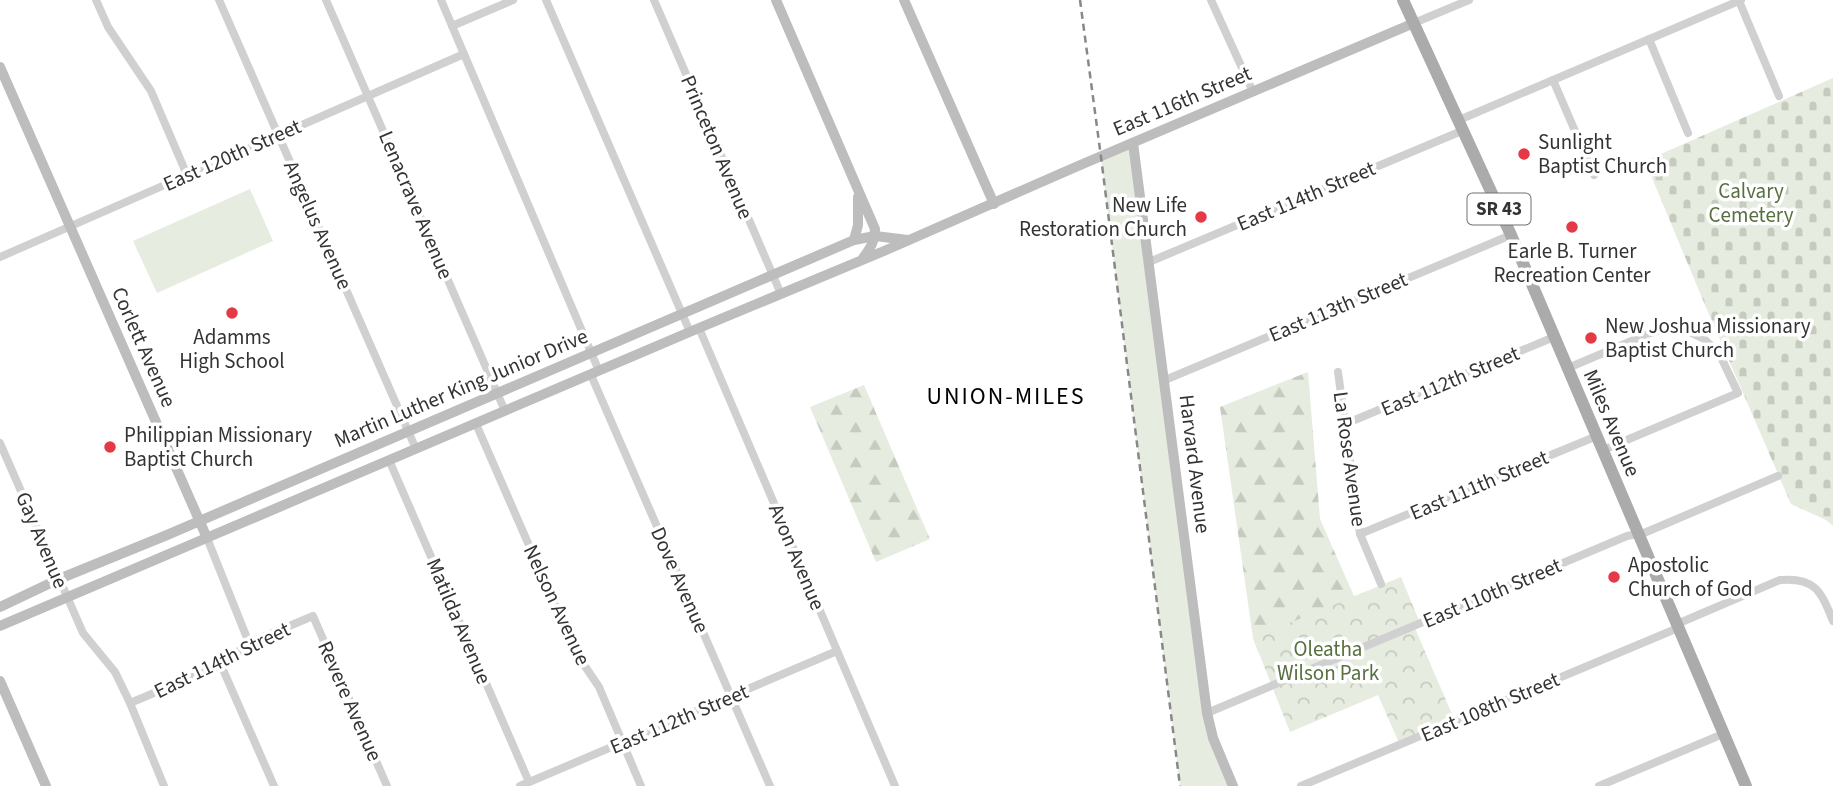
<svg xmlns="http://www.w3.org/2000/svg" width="1833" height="786" viewBox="0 0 1833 786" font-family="'Source Sans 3',sans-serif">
  <defs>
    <pattern id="forest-firs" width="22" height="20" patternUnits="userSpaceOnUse" patternTransform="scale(1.75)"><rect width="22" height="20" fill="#e6ecdf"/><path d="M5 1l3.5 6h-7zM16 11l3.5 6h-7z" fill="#c6cbc0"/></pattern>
    <pattern id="cemetery-stones" width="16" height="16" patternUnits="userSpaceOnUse" patternTransform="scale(1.75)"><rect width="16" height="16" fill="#e6ecdf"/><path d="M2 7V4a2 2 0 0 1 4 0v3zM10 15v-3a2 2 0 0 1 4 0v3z" fill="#c6cbc0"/></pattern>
    <pattern id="park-crowns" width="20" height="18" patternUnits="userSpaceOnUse" patternTransform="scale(1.75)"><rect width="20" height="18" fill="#e6ecdf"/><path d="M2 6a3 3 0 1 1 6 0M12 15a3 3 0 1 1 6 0" fill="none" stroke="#c6cbc0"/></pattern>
  </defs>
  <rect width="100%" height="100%" fill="#fff"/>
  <g fill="#e6ecdf">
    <polygon points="1133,143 1207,712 1233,786 1180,786 1101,157"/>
    <polygon points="250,189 273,241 157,293 133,241"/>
  </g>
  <g fill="url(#forest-firs)">
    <polygon points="1308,372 1320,519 1354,596 1361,594 1258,652 1253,638 1220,407"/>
    <polygon points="864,385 930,539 876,562 810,407"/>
  </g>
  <polygon fill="url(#cemetery-stones)" points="1833,78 1833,526 1826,520 1791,504 1705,305 1645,161"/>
  <polygon fill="url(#park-crowns)" points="1401,577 1420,623 1414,626 1455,721 1400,745 1378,695 1290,732 1253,638"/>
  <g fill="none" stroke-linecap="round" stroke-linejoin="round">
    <g stroke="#d0d0d0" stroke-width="8">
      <polyline points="96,0 108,27 151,91 187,175"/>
      <polyline points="219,0 416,449"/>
      <polyline points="326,0 505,411"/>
      <polyline points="441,0 599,371"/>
      <polyline points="546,0 690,332"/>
      <polyline points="654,0 781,294"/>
      <polyline points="1211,0 1253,92"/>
      <polyline points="1739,1 1779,96"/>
      <polyline points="1414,23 1469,0"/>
      <polyline points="452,26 513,0"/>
      <polyline points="1649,39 1688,133"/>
      <polyline points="1553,80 1594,175"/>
      <polyline points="1459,120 1741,0"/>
      <polyline points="0,257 464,54"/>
      <polyline points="1149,262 1464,130"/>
      <polyline points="699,328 895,786"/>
      <polyline points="1568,368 1648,334 1665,329 1685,330 1704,339 1719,353 1738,393 1603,450"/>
      <polyline points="1338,372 1360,534 1381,584"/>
      <polyline points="591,375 770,786"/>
      <polyline points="1165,380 1511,235"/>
      <polyline points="476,424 576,653 599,687 641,786"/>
      <polyline points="1345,424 1554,337"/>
      <polyline points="0,443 83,633 115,672 130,703 164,786"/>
      <polyline points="389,460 529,782"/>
      <polyline points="1360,534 1597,436"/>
      <polyline points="207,538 249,643"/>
      <path d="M1677 624 1780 580C1816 577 1821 592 1833 621"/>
      <polyline points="221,665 274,786"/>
      <polyline points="130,703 221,665 249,643 313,616 387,786"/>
      <polyline points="1207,713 1627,536 1644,533 1778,476"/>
      <polyline points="520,786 837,651"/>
      <polyline points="1301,786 1678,628"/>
      <polyline points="1599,786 1723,734"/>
    </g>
    <g stroke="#bdbdbd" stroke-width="10">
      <path d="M776 0 875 229C875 241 870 249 863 258"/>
      <polyline points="904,0 994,204"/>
      <polyline points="0,67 207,538"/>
      <polyline points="1133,143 1207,713 1213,738 1233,786"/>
      <polyline points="854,240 858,225 858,197"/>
      <polyline points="0,607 59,579 167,535 854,240 875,236 908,240"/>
      <polyline points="0,626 699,328 884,251 1078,166 1414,23"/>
      <polyline points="0,681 46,786"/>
    </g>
    <polyline stroke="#ababab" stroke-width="12" points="1403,0 1511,235 1746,786"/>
    <polyline stroke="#888" stroke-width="2.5" stroke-dasharray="7 5" stroke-linecap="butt" points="1080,0 1101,157 1180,786"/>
  </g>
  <g fill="#e63946" stroke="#fff" stroke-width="2.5">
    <circle cx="1524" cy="154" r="7"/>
    <circle cx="1201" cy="217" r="7"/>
    <circle cx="1572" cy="227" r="7"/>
    <circle cx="232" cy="313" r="7"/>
    <circle cx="1591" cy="338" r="7"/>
    <circle cx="110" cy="447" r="7"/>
    <circle cx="1614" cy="577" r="7"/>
  </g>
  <g text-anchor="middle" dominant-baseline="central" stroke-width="7" stroke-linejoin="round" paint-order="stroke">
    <rect fill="#fff" stroke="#707070" stroke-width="2" x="1467.5" y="193.5" width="63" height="31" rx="5"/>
    <g font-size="19" font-weight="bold" fill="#333">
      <text x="1499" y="209">SR 43</text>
    </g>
    <g font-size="21" fill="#333" stroke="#fff">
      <text transform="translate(1182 101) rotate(-23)">East 116th Street</text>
      <text transform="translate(717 147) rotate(67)">Princeton Avenue</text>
      <text transform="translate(232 155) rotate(-24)">East 120th Street</text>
      <text transform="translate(1306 196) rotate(-23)">East 114th Street</text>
      <text transform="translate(416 205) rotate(67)">Lenacrave Avenue</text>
      <text transform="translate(318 225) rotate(66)">Angelus Avenue</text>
      <text transform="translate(1338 307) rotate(-23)">East 113th Street</text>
      <text transform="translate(144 347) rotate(66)">Corlett Avenue</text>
      <text transform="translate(1450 381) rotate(-23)">East 112th Street</text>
      <text transform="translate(461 388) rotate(-23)">Martin Luther King Junior Drive</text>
      <text transform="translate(1612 423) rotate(67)">Miles Avenue</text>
      <text transform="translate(1350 459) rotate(82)">La Rose Avenue</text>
      <text transform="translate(1195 464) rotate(83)">Harvard Avenue</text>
      <text transform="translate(1479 485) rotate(-23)">East 111th Street</text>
      <text transform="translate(42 540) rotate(67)">Gay Avenue</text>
      <text transform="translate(797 557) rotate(67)">Avon Avenue</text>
      <text transform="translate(680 580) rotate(66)">Dove Avenue</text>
      <text transform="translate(1492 593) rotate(-23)">East 110th Street</text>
      <text transform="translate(557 605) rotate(65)">Nelson Avenue</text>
      <text transform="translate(459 621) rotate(67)">Matilda Avenue</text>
      <text transform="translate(222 660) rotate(-26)">East 114th Street</text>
      <text transform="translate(350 701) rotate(66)">Revere Avenue</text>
      <text transform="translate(1490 707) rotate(-23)">East 108th Street</text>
      <text transform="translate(679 719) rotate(-23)">East 112th Street</text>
    </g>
    <g font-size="21" fill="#333" stroke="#fff" text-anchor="start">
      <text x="1538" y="142">Sunlight<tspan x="1538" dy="24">Baptist Church</tspan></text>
      <text x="1187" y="205" text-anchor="end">New Life<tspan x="1187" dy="24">Restoration Church</tspan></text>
      <text x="1572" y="251" text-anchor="middle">Earle B. Turner<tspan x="1572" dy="24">Recreation Center</tspan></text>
      <text x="1605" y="326">New Joshua Missionary<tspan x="1605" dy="24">Baptist Church</tspan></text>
      <text x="232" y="337" text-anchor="middle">Adamms<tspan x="232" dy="24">High School</tspan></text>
      <text x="124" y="435">Philippian Missionary<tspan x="124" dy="24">Baptist Church</tspan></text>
      <text x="1628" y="565">Apostolic<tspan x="1628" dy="24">Church of God</tspan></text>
    </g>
    <g font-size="21" fill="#56703f" stroke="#fff">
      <text x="1751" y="191">Calvary<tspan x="1751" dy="24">Cemetery</tspan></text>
      <text x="1328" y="649">Oleatha<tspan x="1328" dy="24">Wilson Park</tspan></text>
    </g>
    <g font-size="24" letter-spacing="2" fill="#000" stroke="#fff">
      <text x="1006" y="396">UNION-MILES</text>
    </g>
  </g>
</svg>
